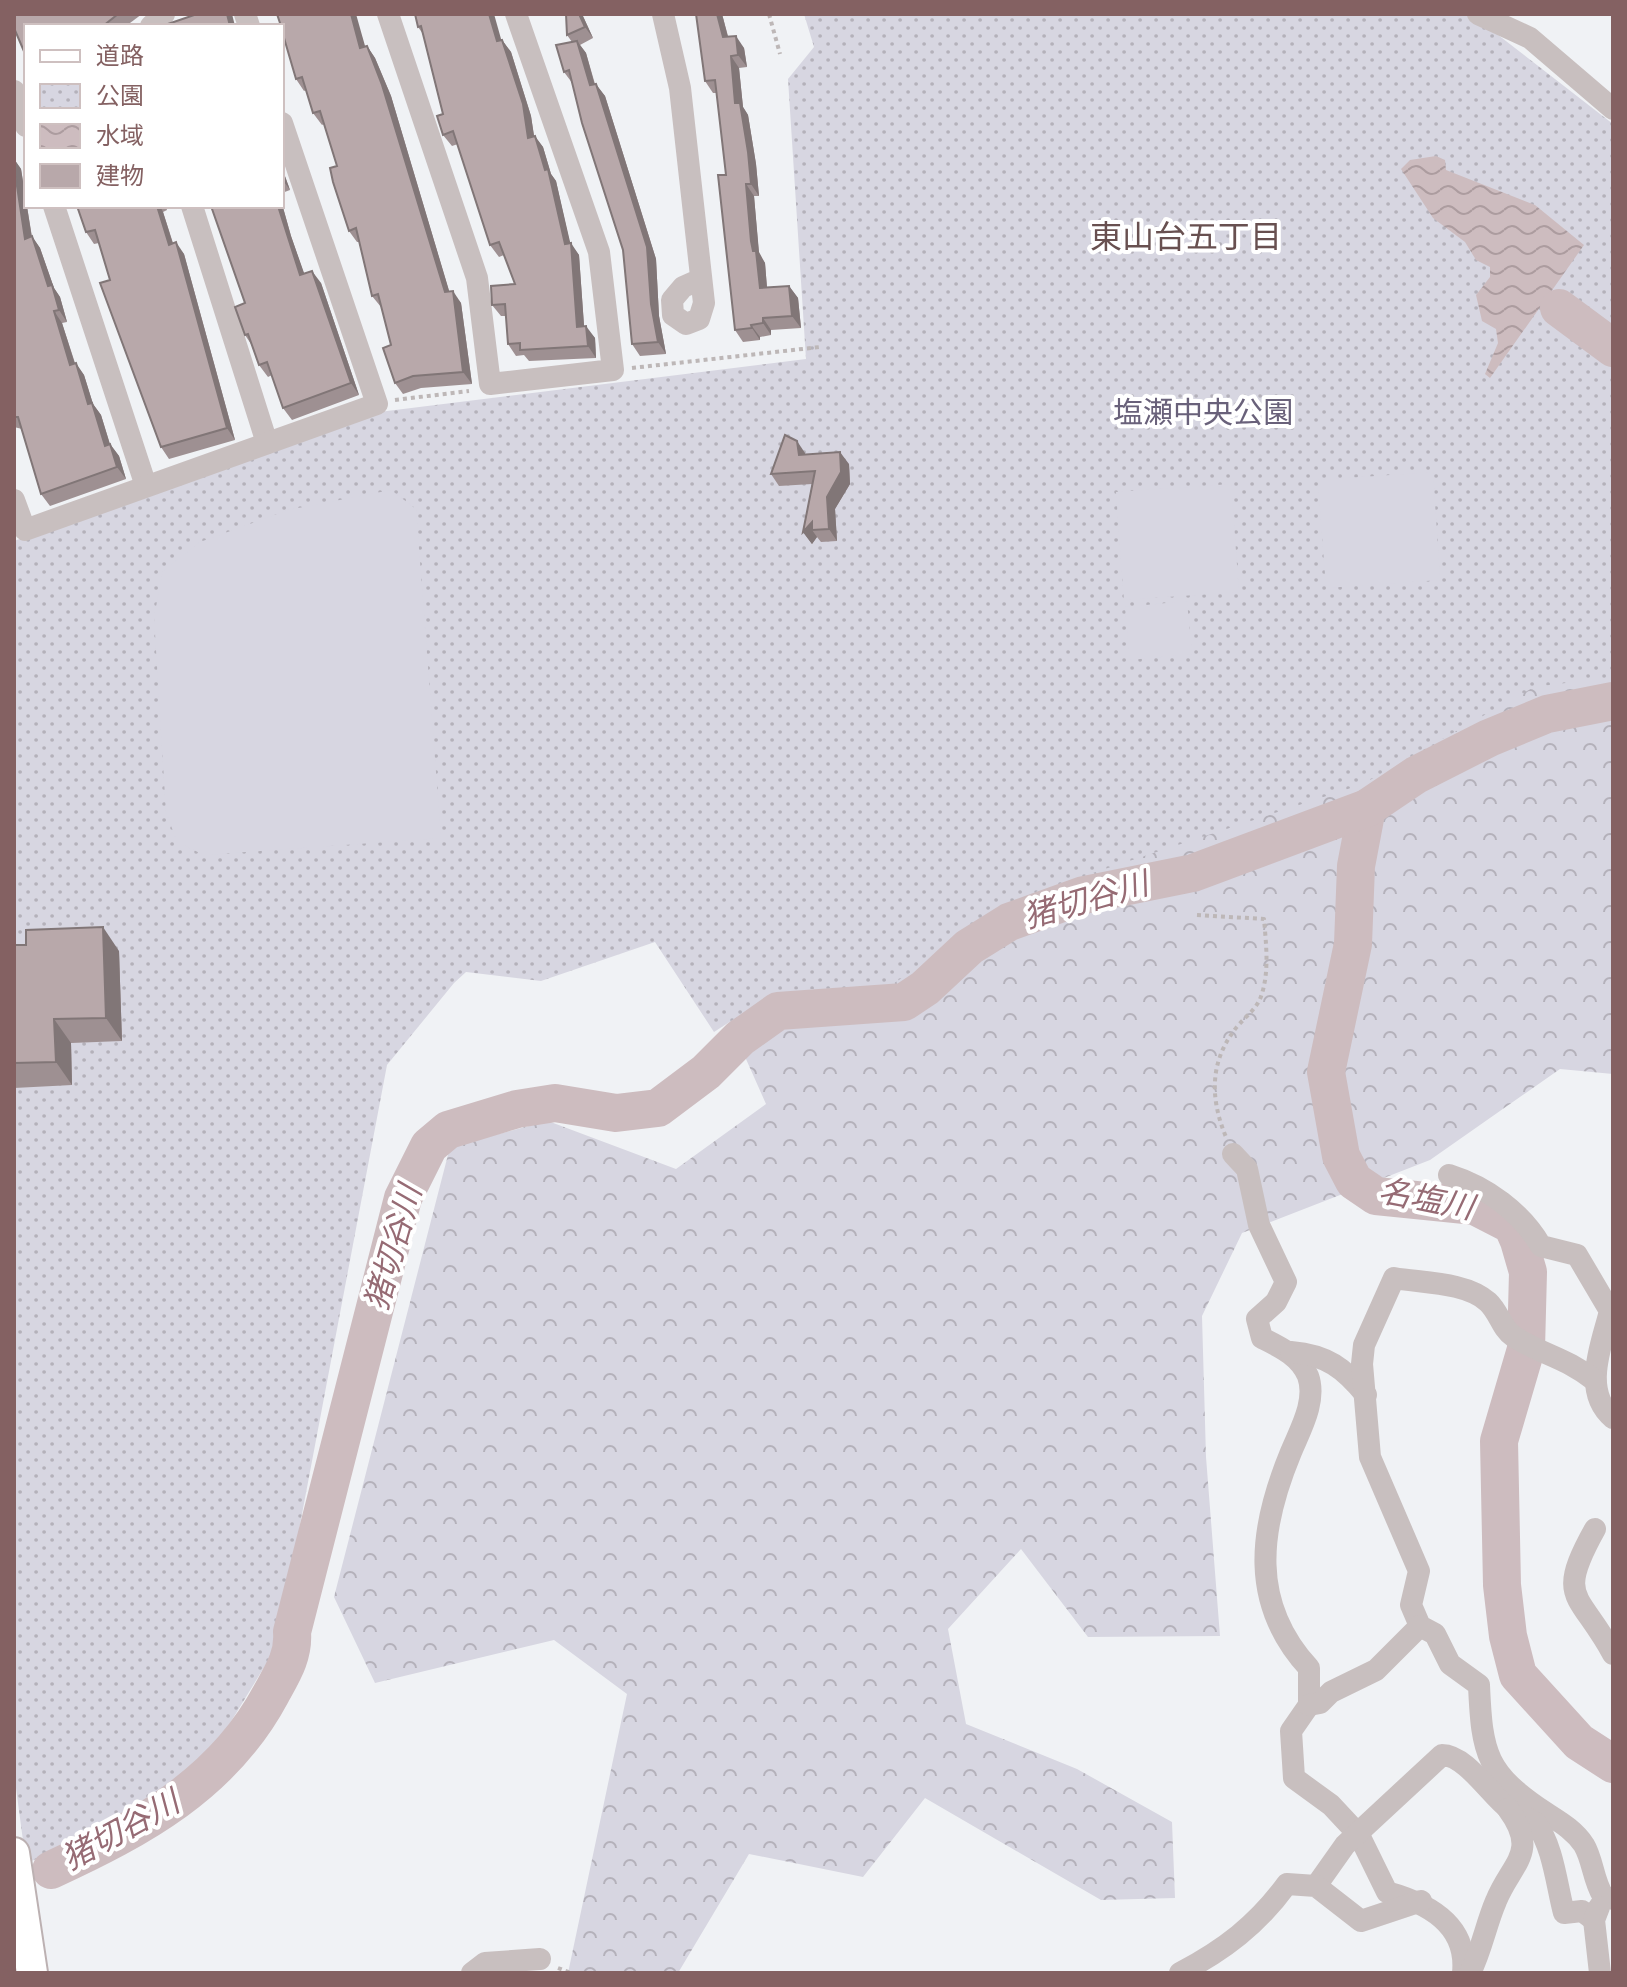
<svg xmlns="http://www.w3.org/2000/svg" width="1627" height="1987" viewBox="0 0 1627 1987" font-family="'Alegreya Sans','Noto Sans JP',sans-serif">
  <defs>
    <pattern id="forest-crowns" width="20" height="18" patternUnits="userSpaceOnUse" patternTransform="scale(2)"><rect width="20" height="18" fill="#d7d6e1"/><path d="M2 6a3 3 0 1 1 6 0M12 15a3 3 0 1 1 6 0" fill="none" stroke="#b4b1ba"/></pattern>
    <pattern id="park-dots" width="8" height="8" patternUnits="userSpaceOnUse" patternTransform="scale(2)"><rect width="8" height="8" fill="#d7d6e1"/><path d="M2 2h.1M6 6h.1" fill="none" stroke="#b4b1ba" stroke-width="1.8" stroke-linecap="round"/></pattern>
    <pattern id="water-waves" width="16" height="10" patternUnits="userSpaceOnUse" patternTransform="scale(2)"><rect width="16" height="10" fill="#cdbcbf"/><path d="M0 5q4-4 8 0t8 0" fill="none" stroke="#ac9c9f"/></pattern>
  </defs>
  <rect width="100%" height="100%" fill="#f0f2f5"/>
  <polygon fill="url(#forest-crowns)" points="1613,365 1613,1074 1560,1069 1430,1160 1242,1233 1202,1316 1206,1457 1220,1636 1088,1637 1021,1549 948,1629 966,1724 1077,1769 1172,1822 1175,1898 1101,1900 925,1798 863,1877 749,1854 678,1973 568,1973 627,1694 554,1640 375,1683 334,1597 450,1147 548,1121 676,1169 766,1104 710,978"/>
  <polygon fill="url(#park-dots)" points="804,14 1471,14 1613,124 1613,677 1534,687 1363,784 1035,892 888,987 779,990 714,1032 655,942 541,981 466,972 454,983 387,1065 277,1646 213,1751 111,1831 26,1863 14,1773 14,541 379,412 806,359 788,79 814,47"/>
  <g fill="#d7d6e1">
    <polygon points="1433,472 1440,580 1326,588 1318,480"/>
    <polygon points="1231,484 1239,592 1124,600 1116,492"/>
    <polygon points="391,490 416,509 441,838 204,855 177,842 166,812 154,617 163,571 200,542 288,510"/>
    <polygon points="1187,601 1192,654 1130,660 1125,607"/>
  </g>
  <polygon fill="url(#water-waves)" points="1436,156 1445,160 1446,170 1535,205 1584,245 1490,378 1485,374 1498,343 1496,329 1482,321 1476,295 1490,277 1490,267 1476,260 1465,242 1433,218 1401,169 1410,160"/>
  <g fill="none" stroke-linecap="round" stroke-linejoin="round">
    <g stroke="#cdbcbf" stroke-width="38">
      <polyline points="1559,308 1613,348"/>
      <polyline points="1367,808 1356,866 1353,944 1326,1072 1341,1156 1354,1181 1376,1196 1475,1206 1512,1225 1519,1241 1528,1272 1526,1349 1499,1441 1502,1585 1508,1636 1518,1675 1579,1742 1613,1764"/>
      <path d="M51 1870C140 1829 223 1784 271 1694 282 1674 294 1656 292 1632L403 1198 429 1146 448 1130 517 1109 555 1103 616 1113 658 1108 706 1072 740 1038 778 1011 904 1002 925 988 969 947 1009 922 1084 895 1193 873 1367 808 1416 775 1489 738 1547 714 1613 701"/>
    </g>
    <g stroke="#bcb1b2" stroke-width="34">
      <polyline id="secondary" points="14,1853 32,1973"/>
    </g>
    <g stroke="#bdb7b7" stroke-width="4" stroke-dasharray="4 4" stroke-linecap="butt">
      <polyline points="769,14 780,54"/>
      <polyline points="632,368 820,347"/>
      <polyline points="395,400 469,391"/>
      <path d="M1197 915 1264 919C1266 944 1270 974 1260 999 1255 1011 1240 1021 1233 1032 1209 1065 1211 1101 1226 1137"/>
      <polyline points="558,1968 571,1973"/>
    </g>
    <g stroke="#c8bfbf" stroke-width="22">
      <polyline points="245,14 249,26"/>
      <polyline points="388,14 477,278 490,384 613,370 599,252 516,14"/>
      <polyline points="663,14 680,88 704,303 699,319 686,324 673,315 672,300 683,287 701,279"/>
      <polyline points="1478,14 1530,38 1613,109"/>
      <polyline points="151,26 164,14"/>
      <polyline points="14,91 26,126"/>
      <polyline points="54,206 146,486"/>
      <polyline points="192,206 267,443"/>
      <polyline points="14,500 25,530 377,404 282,123"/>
      <path d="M1233 1154 1247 1169 1259 1225 1286 1282 1276 1302 1257 1319 1262 1338C1280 1347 1300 1356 1308 1376 1317 1401 1300 1430 1291 1452 1259 1529 1249 1603 1309 1668V1705L1291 1731 1294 1778 1331 1805 1359 1835 1387 1892C1427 1903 1468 1924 1463 1973"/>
      <path d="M1449 1175C1487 1187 1521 1212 1541 1246L1577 1255 1610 1311C1602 1344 1581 1391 1613 1418"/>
      <path d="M1291 1352C1327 1355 1344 1368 1366 1395"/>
      <path d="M1594 1380C1567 1358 1540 1354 1513 1336 1502 1329 1499 1312 1488 1302 1466 1282 1422 1283 1394 1278L1364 1345 1362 1364 1370 1457 1419 1571 1411 1605 1420 1626 1435 1634 1450 1664 1479 1685C1482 1755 1486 1773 1546 1813 1560 1822 1574 1830 1584 1845 1593 1860 1593 1880 1603 1896L1613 1899"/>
      <path d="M1595 1529C1555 1601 1579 1591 1613 1654"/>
      <polyline points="1309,1705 1320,1703 1331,1692 1376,1670 1420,1626"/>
      <path d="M1316 1886 1345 1845 1442 1755C1466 1755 1491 1796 1509 1809 1516 1815 1530 1817 1536 1824 1553 1845 1557 1887 1564 1913L1582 1911 1594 1920"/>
      <polyline points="1599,1907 1594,1920 1600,1973"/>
      <polyline points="472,1973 485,1963 540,1959"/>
      <path d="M1180 1973C1224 1950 1257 1925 1287 1884L1316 1886 1361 1921 1421 1901"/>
      <path d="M1470 1973C1482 1949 1486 1924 1496 1901 1511 1863 1540 1853 1508 1809"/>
    </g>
    <use href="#secondary" stroke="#fff" stroke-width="30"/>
  </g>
  <g fill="#9e9092">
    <polygon points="14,14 142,14 126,26 26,26"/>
    <polygon points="415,14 502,40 511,52 531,116 534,136 543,147 551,174 556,181 570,244 579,255 584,326 595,338 596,358 529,361 524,355 516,356 508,344 506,316 501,316 492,305 515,284 504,255 499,257 490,245 458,144 452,146 443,135 443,114 423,34 418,27"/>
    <polygon points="566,14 582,14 593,38 580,45 586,53 595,84 605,96 656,259 659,316 666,354 640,356 632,344 623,250 573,84 564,72 572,42 567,35"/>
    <polygon points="696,14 722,14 728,36 744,48 747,67 739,68 743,107 748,115 756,164 759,196 754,196 759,255 765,263 767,288 789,286 798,298 801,328 771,330 771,335 760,337 760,340 743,342 735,330 726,175 717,93 713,93 705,81"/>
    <polygon points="367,46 375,58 391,96 449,291 461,303 472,384 421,388 403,394 395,383 391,345 381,307 372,296 359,242 357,242 349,231 337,166 324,124 322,125 313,113 306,90 304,91 296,79"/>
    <polygon points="14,159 21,169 32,237 40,248 54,288 60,297 67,322 62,323 75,363 84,375 93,404 101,415 110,444 119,456 126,479 50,506 41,494 22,429 14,427"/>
    <polygon points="282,168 290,190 282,193"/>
    <polygon points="282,204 291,236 304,274 321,283 359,395 292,420 283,408 272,375 268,377 259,365 253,347 245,335 245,303"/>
    <polygon points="77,206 166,206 167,210 163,212 173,243 184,254 235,440 169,459 161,447 99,243 94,244 86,232"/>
    <polygon points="806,454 849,464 850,484 835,509 837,541 821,542 817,537 812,544 803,532 812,484 779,486 771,474"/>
    <polygon points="14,945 119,951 122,1041 71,1043 72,1085 14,1088"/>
  </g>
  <g fill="#817677">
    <polygon points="227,14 232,14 235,26 230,26"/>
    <polygon points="351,14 356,14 369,60 360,48"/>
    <polygon points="489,14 494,14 505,53 497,41"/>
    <polygon points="579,14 582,14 593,38 585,27"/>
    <polygon points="717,14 722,14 731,49 723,37"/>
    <polygon points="736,36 744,48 747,67 738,55"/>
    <polygon points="502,40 511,52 531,116 536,149 528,138"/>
    <polygon points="577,41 586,53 598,97 590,85"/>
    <polygon points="367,46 375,58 391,96 453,304 445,292"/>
    <polygon points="731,56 739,68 743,107 748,115 756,164 759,196 751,184 735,103"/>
    <polygon points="596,84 605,96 656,259 659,316 666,354 658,342"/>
    <polygon points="535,136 543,147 551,174 556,181 571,246 571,243 579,255 585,339 577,327 545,170"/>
    <polygon points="14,159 21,169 34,251 25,239 14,166"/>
    <polygon points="282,168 290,190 282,179"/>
    <polygon points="746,184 754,196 759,252 765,263 768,300 760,288 751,241"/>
    <polygon points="282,204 291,236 309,287 300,275 283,224 278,206 282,206"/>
    <polygon points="157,206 160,206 163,212 177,257 169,245"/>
    <polygon points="32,236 40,248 54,288 60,297 67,322 59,310 48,286"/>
    <polygon points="176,242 184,254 235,440 227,428"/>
    <polygon points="312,271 321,283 359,395 351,383"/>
    <polygon points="789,286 798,298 801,328 792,316"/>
    <polygon points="453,291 461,303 472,384 463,372"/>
    <polygon points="54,311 62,323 79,377 70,365"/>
    <polygon points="763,318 771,330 771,335 763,323"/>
    <polygon points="751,325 760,337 760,340 752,328"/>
    <polygon points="586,326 595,338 596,358 588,346"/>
    <polygon points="76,363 84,375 93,404 101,415 114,458 105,446 88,404"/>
    <polygon points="797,441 805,453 808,467 799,455"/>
    <polygon points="110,444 119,456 126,479 117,467"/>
    <polygon points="840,452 849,464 850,484 835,509 837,541 829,529 827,497"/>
    <polygon points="812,522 812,530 817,537 812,544 803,532"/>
    <polygon points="103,927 119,951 122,1041 106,1018"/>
    <polygon points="54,1019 71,1043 72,1085 56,1062"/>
  </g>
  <g fill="#b8a8aa" stroke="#817677" stroke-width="2">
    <polygon points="14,14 118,14 103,26 26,26 26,56 14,28"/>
    <polygon points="197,14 227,14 230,26 162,26"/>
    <polygon points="277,14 351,14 360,48 367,46 382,85 445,292 453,291 463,372 413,376 395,383 383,348 391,345 378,294 372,296 356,228 349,231 333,182 330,168 337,166 320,111 313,113 302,77 296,79 282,31 282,26 281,26"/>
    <polygon points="415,14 489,14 497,41 502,40 523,104 528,138 535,136 545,170 548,169 565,244 571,243 577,327 586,326 588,346 520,350 520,343 508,344 505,304 492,305 491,286 515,284 499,242 490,245 453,131 443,135 437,116 443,114 421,26 418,27"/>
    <polygon points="566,14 579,14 585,27 567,35"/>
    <polygon points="696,14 717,14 723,37 736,36 738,55 731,56 735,103 740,103 748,152 751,184 746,184 751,241 753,251 756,251 760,288 789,286 792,316 763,318 763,323 751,325 752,328 735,330 718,175 726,175 715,80 705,81"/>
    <polygon points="577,41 590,85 596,84 647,247 651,304 658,342 632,344 623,250 582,123 569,70 564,72 556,45"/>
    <polygon points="14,166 25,239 32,236 48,286 52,285 59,310 54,311 70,365 76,363 88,404 92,403 105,446 110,444 117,467 41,494 18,417 14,417"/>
    <polygon points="77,206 157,206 169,245 176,242 227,428 161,447 100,283 110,280 95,230 86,232"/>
    <polygon points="211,206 278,206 300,275 312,271 351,383 283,408 267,362 259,365 248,334 245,335 235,307 245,303"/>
    <polygon points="785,435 797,441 799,455 840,452 841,472 827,497 829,529 812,530 812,522 803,532 815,471 771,474"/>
    <polygon points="103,927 106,1018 54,1019 56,1062 14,1063 14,945 26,945 26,930"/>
  </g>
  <g text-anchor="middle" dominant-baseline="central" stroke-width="8" stroke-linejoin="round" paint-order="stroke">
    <g font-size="30" fill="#69617a" stroke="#fff">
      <text x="1203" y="414">塩瀬中央公園</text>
    </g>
    <g font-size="32" fill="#685050" stroke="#fff">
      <text x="1186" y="238">東山台五丁目</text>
    </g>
    <g font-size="32" font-style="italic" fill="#966b74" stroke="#fff">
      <text transform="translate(1086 901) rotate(-16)">猪切谷川</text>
      <text transform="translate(1426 1200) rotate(11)">名塩川</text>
      <text transform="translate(394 1248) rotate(-74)">猪切谷川</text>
      <text transform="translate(121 1831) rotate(-29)">猪切谷川</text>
    </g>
  </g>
  <rect width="1627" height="1987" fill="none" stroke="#846162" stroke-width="32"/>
  <rect x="24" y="24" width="260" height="184" fill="#ffffff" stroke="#cec0c0" stroke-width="2"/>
  <rect x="40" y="50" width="40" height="12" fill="#ffffff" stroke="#cec0c0" stroke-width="2"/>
  <text x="96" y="64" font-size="24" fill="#846162">道路</text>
  <rect x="40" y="84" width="40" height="24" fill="url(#park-dots)" stroke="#cec0c0" stroke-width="2"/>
  <text x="96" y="104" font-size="24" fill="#846162">公園</text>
  <rect x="40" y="124" width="40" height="24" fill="url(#water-waves)" stroke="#cec0c0" stroke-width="2"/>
  <text x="96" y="144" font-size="24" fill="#846162">水域</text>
  <rect x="40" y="164" width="40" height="24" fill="#b8a8aa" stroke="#cec0c0" stroke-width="2"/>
  <text x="96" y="184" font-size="24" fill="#846162">建物</text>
</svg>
